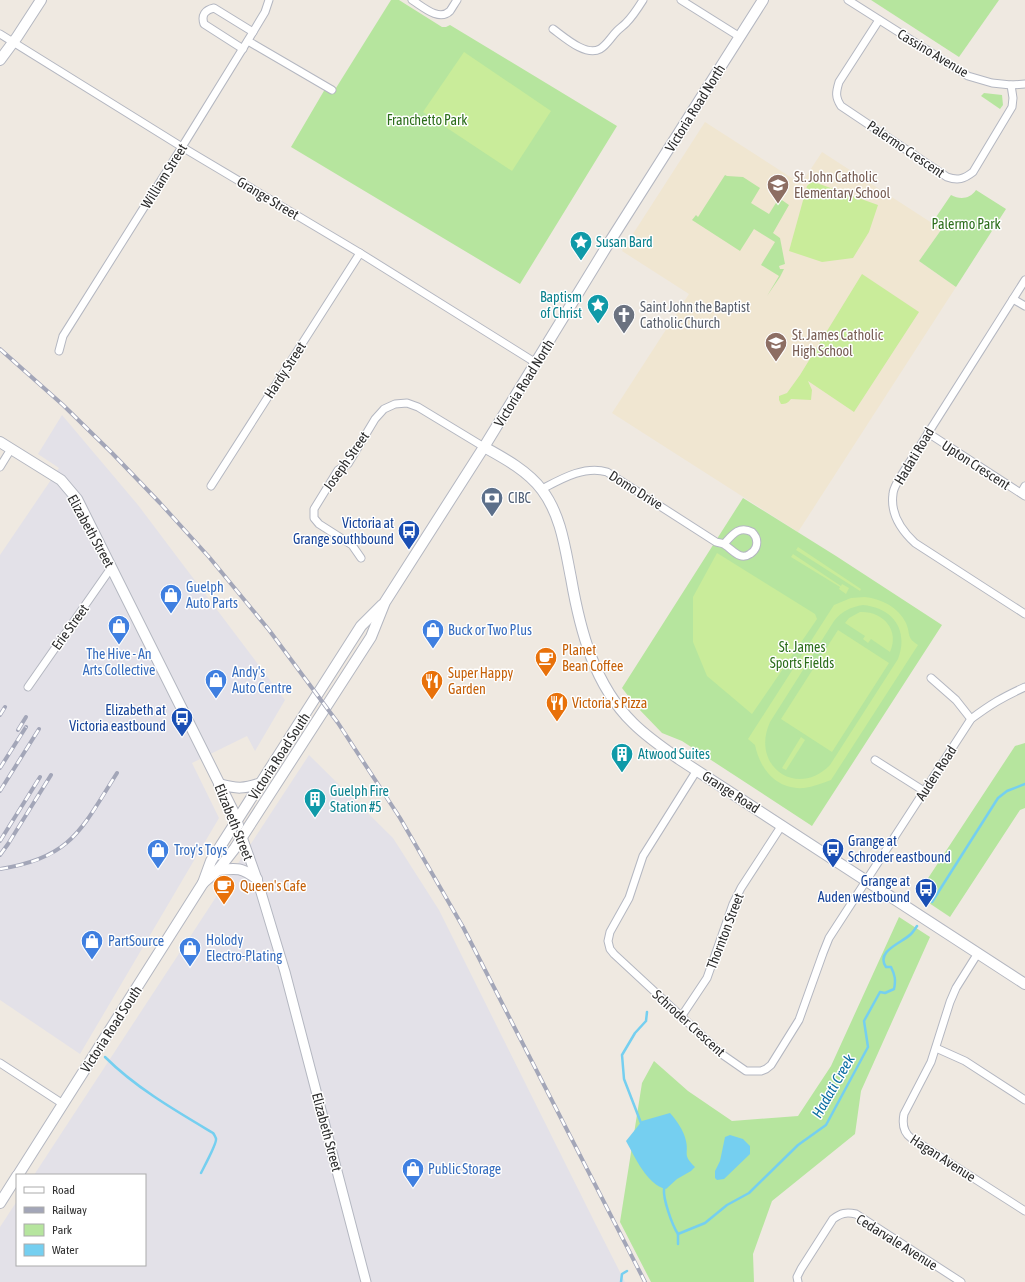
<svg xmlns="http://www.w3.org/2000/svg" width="1025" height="1282" viewBox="0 0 1025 1282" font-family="'Asap Condensed',sans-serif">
  <rect width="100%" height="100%" fill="#efe9e1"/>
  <g fill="#e3e1e8">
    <polygon points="62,415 138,505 285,700 255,751 247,736 192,763 219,818 80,1054 0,1000 0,555 59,468 38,454"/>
    <polygon points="309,755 393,838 439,910 594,1221 625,1282 0,1282 0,1227 17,1201 17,1265 145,1265 145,1175 34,1175"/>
  </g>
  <polygon fill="#f0e6d1" points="705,122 801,184 822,152 932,223 941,230 919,261 956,287 798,532 612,413 689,294 622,251"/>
  <g fill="#b6e59e">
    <polygon points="391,0 399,0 442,27 446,27 450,25 617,126 520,284 291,147 328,84 336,88"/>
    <polygon points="871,0 999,0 959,57"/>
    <polygon points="984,93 1002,95 1003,105 1000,109 981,96"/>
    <polygon points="725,175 727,176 743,177 760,188 751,203 769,214 779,198 789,205 773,233 780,238 785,264 779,266 780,269 784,269 780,277 767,296 779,276 761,265 775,242 754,229 740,251 692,220 696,215 698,217"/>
    <path d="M976 190 1006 209 956 287 919 261 941 230 932 223 951 195C960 200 970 199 976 190Z"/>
    <polygon points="743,498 836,556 942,625 812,826 682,741 662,733 636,706 622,688"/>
    <polygon points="1025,743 1025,808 1020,810 950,917 917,895 1015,746"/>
    <polygon points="899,917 930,937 861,1091 855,1134 772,1201 753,1254 754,1282 651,1282 620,1222 642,1083 654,1061 688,1091 732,1121 798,1116 831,1066"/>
  </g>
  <g fill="#c9ec9a" fill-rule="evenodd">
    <polygon points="464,52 551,111 512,171 423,112"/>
    <polygon points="814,182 878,205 869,232 853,258 822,262 789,251 807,186 810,183"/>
    <path d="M862 274 919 312 854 412 808 381 812 390 811 400 791 399C788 403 786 404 781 404L779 400V396L787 393 800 375Z"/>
    <polygon points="798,547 861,589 860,591 796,550"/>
    <polygon points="717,553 815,614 817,619 752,714 707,676 693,642 693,597"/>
    <polygon points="793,554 841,586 842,584 849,588 846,594 839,589 840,587 791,557"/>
    <path d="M865 597C882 599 898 607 906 623 911 635 906 637 918 645L831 780C822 783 813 787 804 788 776 790 760 769 755 745L748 739 834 605 851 598ZM863 605C893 608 909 630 898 659L830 765C797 799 750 766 770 722L834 621C842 611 851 607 863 605Z"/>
    <path d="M860 612C883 611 900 630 890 652L871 639 868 643 863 639 865 636 845 623 849 618Z"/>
    <polygon points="838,630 889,663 832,752 781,719"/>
    <polygon points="801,737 805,740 786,770 782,768"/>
  </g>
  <g fill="#75cff0">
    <path d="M670 1113C677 1121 684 1131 686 1141 689 1155 682 1154 695 1167L691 1171 677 1179 666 1189C647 1185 635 1157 626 1141L642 1121Z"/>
    <polygon points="730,1135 743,1139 750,1146 750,1154 724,1179 717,1180 715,1178 715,1171 720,1161 725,1137"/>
  </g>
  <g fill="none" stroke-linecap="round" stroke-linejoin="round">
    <g stroke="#75cff0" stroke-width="2.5">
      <polyline points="932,902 998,798 1007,791 1025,784"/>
      <path d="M105 1057C136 1088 176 1111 213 1133 214 1134 216 1138 216 1139 217 1143 204 1167 201 1173"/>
      <polyline points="641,1123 624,1079 622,1055 635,1033 646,1021 647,1012"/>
      <path d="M664 1189C663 1199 672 1225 678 1234"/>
      <path d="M678 1244V1234L705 1223 727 1205 749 1193 798 1145 826 1125 868 1047 864 1021 880 992 885 993 894 989C896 980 895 975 891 967H886C875 951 902 943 911 934 913 932 915 929 917 926"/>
      <polyline points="621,1282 622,1274 627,1271"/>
    </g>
    <g stroke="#b4b7c1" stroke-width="9">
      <g id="minor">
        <path d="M412 0C422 6 439 22 450 11 452 8 455 3 457 0"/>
        <polyline points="681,0 740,37"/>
        <polyline points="848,0 968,76 992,83 1011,85 1025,84"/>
        <path d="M879 20 839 82C836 92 835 97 841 106L947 177C958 181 964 179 973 172L1012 107 1013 98 1011 85"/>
        <path d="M553 29C564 37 586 57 600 49 607 45 611 37 617 31 620 28 623 26 626 23 633 16 638 8 643 0"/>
        <polyline points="0,34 182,147 360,253 536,363"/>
        <polyline points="248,41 332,90"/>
        <path d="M243 49 204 24C201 15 205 10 214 8L253 32"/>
        <path d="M1025 280 899 479C897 483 893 489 893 494 890 514 901 530 915 543L1025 614"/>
        <polyline points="1013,299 1025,306"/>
        <polyline points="59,351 63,336 182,147 253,32 265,12 269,0"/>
        <polyline points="928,433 1025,496"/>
        <polyline points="0,467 11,449"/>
        <polyline points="211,486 360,253"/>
        <path d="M542 489C561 479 585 465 607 472L716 542C719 543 723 543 725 545 733 550 740 561 750 554 753 552 755 550 756 547 758 541 756 536 752 532 739 525 732 535 724 544"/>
        <polyline points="1021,493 1025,486"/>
        <polyline points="361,558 352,545 319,524 314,518 314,509 338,470 348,464 375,419 384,409 395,404 407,403 418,407 484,447"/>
        <polyline points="931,678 956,700 971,719"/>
        <polyline points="28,687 111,568"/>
        <polyline points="875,760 924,791"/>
        <path d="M697 770 643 856 629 898 610 932 608 941 610 949 614 954 723 1055 746 1071H761L766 1069 771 1065 799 1020 823 953 829 938 971 719C991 704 1003 697 1025 687"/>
        <path d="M978 953 956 988 950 1002 931 1062 904 1114C902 1124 903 1132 911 1138L1025 1211"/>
        <polyline points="681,1017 707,978 733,904 741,888 782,825"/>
        <polyline points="936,1048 965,1061 1025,1100"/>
        <polyline points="0,1063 63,1104"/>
        <path d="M798 1282 797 1277 801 1269 833 1219C841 1213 846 1212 856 1214L961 1282"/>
      </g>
    </g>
    <g stroke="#b4b7c1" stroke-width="11">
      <polyline id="tertiary" points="242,837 257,879 285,972 366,1282"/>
    </g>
    <g stroke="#b4b7c1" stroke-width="12">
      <g id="secondary">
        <polyline points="0,60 17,37 41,0"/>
        <polyline points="0,442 61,480 77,499 233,811 238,825"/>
        <path d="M484 447C504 458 528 471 542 490 561 515 565 548 571 578 580 630 594 685 633 723 647 737 663 748 679 759L1025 984"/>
        <path d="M219 784C237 789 244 789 261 783"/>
        <path d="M218 870C237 868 241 867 257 879"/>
        <polyline points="203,883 218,870 235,848 371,637 385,602 484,447 607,246 763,0"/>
        <polyline points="18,1175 203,883 211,861 361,626 382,605"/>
        <polyline points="0,1203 17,1176"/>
      </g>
    </g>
    <use href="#minor" stroke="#fff" stroke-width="7"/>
    <use href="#tertiary" stroke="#fff" stroke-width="9"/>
    <use href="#secondary" stroke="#fff" stroke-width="10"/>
    <g stroke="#a3a6b8" stroke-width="4">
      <g id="rail">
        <polyline points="0,349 63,405 112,453 160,503 209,557 269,630 338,723 400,818 463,927 645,1282"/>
        <polyline points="0,715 5,707"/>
        <polyline points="18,730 26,717"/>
        <polyline points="0,768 26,727"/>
        <polyline points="0,791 39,729"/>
        <polyline points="0,841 40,777"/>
        <polyline points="0,855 8,844 51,775"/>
        <path d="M0 869C71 858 81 830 117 773"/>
      </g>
    </g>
    <use href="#rail" stroke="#fff" stroke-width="2.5" stroke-dasharray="8" stroke-linecap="butt"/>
  </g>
  <defs>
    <g id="school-pin" transform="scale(1.15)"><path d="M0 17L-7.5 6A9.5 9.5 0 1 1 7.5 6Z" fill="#8d6e63" stroke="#fff"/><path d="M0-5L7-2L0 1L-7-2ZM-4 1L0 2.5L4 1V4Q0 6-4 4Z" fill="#fff"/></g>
    <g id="sight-pin" transform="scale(1.15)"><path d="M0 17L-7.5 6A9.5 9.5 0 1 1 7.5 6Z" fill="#0f9aa8" stroke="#fff"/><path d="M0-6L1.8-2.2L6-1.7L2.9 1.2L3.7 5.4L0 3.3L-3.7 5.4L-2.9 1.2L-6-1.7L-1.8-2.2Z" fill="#fff"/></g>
    <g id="church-pin" transform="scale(1.15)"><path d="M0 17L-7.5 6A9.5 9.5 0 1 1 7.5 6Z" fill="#6b7280" stroke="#fff"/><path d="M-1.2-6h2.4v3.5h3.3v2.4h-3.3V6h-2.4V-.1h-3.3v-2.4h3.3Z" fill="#fff"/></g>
    <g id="bank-pin" transform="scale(1.15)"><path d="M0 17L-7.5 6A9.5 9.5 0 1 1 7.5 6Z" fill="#5c6f8a" stroke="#fff"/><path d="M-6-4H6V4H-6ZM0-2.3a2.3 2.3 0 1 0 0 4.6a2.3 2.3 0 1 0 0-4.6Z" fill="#fff"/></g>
    <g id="bus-pin" transform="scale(1.15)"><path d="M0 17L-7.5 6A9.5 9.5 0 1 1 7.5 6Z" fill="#1a4fb4" stroke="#fff"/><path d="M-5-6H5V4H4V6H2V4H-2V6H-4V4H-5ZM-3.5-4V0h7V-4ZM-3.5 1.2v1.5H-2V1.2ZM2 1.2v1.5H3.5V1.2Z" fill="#fff"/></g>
    <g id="shop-pin" transform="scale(1.15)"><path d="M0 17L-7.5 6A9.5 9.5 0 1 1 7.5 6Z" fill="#3f7fe0" stroke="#fff"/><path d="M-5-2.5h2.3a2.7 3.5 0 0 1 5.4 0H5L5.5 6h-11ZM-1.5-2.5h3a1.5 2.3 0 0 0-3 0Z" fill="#fff"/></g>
    <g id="cafe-pin" transform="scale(1.15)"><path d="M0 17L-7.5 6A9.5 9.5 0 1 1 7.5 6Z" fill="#e8710a" stroke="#fff"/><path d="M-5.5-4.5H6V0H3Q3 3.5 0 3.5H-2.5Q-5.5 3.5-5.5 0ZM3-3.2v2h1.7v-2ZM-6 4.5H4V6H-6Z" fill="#fff"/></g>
    <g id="restaurant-pin" transform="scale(1.15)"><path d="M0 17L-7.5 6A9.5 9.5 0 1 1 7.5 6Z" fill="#e8710a" stroke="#fff"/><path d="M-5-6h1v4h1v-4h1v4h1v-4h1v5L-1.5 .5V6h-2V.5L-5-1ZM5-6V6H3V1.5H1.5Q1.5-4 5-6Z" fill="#fff"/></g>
    <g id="building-pin" transform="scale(1.15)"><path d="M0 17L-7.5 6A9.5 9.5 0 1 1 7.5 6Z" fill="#0f9aa8" stroke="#fff"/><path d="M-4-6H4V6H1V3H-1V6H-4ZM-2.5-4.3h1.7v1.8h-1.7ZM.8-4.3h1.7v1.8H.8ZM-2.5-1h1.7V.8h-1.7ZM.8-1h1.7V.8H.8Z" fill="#fff"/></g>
  </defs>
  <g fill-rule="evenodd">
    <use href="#school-pin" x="778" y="185"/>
    <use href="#sight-pin" x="581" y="242"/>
    <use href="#sight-pin" x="598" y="305"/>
    <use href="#church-pin" x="624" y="315"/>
    <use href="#school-pin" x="776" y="343"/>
    <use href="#bank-pin" x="492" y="498"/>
    <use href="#bus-pin" x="409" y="531"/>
    <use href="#shop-pin" x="171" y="595"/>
    <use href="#shop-pin" x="119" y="626"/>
    <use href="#shop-pin" x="433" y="630"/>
    <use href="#cafe-pin" x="546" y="658"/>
    <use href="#shop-pin" x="216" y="680"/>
    <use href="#restaurant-pin" x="432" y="681"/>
    <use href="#restaurant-pin" x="557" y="703"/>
    <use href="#bus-pin" x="182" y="718"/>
    <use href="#building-pin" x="622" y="754"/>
    <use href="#building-pin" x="315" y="799"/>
    <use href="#bus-pin" x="833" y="849"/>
    <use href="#shop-pin" x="158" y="850"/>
    <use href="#cafe-pin" x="224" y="886"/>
    <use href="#bus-pin" x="926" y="889"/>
    <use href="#shop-pin" x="92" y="941"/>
    <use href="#shop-pin" x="190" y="948"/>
    <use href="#shop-pin" x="413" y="1169"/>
  </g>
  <g text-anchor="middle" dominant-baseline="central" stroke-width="3" stroke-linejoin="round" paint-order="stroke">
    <g font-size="14" fill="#2e2e2e" stroke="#fff">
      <text transform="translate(933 53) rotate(31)">Cassino Avenue</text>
      <text transform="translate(695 108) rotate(-58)">Victoria Road North</text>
      <text transform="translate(906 149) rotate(34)">Palermo Crescent</text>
      <text transform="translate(164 176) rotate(-58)">William Street</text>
      <text transform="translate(268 198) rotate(31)">Grange Street</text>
      <text transform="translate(285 370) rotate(-57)">Hardy Street</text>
      <text transform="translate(524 383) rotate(-58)">Victoria Road North</text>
      <text transform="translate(914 456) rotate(-59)">Hadati Road</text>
      <text transform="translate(346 461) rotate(-55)">Joseph Street</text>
      <text transform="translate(976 465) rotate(33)">Upton Crescent</text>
      <text transform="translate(636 490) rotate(32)">Domo Drive</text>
      <text transform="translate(91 531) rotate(61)">Elizabeth Street</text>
      <text transform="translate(70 627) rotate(-54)">Erie Street</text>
      <text transform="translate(279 756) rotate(-57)">Victoria Road South</text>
      <text transform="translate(936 773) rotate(-57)">Auden Road</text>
      <text transform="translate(731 792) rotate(33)">Grange Road</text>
      <text transform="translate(234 822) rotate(68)">Elizabeth Street</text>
      <text transform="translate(725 931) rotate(-69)">Thornton Street</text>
      <text transform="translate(689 1023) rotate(42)">Schroder Crescent</text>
      <text transform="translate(111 1029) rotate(-57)">Victoria Road South</text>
      <text transform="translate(327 1132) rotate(75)">Elizabeth Street</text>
      <text transform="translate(943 1158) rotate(33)">Hagan Avenue</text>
      <text transform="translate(897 1242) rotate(32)">Cedarvale Avenue</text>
    </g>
    <g font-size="14" fill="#2c6e1b" stroke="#fff">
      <text x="427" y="120">Franchetto Park</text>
      <text x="966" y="224">Palermo Park</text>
      <text x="802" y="647">St. James<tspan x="802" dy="16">Sports Fields</tspan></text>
    </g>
    <g font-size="14" fill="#785e54" stroke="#fff" text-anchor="start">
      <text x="794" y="177">St. John Catholic<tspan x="794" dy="16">Elementary School</tspan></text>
      <text x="792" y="335">St. James Catholic<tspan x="792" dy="16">High School</tspan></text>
    </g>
    <g font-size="14" fill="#0d838f" stroke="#fff" text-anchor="start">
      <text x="596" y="242">Susan Bard</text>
      <text x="582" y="297" text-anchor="end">Baptism<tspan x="582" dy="16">of Christ</tspan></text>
      <text x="638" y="754">Atwood Suites</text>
      <text x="330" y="791">Guelph Fire<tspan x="330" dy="16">Station #5</tspan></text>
    </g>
    <g font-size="14" fill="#5b616d" stroke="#fff" text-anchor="start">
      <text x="640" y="307">Saint John the Baptist<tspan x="640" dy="16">Catholic Church</tspan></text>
    </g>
    <g font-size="14" fill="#4e5e75" stroke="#fff" text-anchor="start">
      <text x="508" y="498">CIBC</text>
    </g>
    <g font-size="14" fill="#164399" stroke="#fff" text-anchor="end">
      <text x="394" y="523">Victoria at<tspan x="394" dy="16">Grange southbound</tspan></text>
      <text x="166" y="710">Elizabeth at<tspan x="166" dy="16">Victoria eastbound</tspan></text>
      <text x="848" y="841" text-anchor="start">Grange at<tspan x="848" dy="16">Schroder eastbound</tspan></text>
      <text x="910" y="881">Grange at<tspan x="910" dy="16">Auden westbound</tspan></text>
    </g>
    <g font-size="14" fill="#366cbe" stroke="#fff" text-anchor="start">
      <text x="186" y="587">Guelph<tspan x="186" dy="16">Auto Parts</tspan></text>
      <text x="448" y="630">Buck or Two Plus</text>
      <text x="119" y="654" text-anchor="middle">The Hive - An<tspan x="119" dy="16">Arts Collective</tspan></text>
      <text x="232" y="672">Andy's<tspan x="232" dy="16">Auto Centre</tspan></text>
      <text x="174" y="850">Troy's Toys</text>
      <text x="206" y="940">Holody<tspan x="206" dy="16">Electro-Plating</tspan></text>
      <text x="108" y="941">PartSource</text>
      <text x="428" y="1169">Public Storage</text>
    </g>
    <g font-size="14" fill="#c56008" stroke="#fff" text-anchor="start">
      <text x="562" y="650">Planet<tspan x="562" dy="16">Bean Coffee</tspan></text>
      <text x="448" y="673">Super Happy<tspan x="448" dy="16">Garden</tspan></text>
      <text x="572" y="703">Victoria's Pizza</text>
      <text x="240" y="886">Queen's Cafe</text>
    </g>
    <g font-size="15" font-style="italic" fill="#0d6fa3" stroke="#fff">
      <text transform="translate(833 1086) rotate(-60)">Hadati Creek</text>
    </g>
  </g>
  <rect x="16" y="1174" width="130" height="92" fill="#ffffff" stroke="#ababab"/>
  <rect x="24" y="1187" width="20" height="6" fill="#ffffff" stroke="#ababab"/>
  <text x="52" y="1194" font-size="12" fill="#2e2e2e">Road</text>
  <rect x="24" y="1207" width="20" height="6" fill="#a3a6b8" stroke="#ababab"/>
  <text x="52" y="1214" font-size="12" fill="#2e2e2e">Railway</text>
  <rect x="24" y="1224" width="20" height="12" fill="#b6e59e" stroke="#ababab"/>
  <text x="52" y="1234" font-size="12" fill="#2e2e2e">Park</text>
  <rect x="24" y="1244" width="20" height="12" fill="#75cff0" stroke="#ababab"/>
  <text x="52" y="1254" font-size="12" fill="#2e2e2e">Water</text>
</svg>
